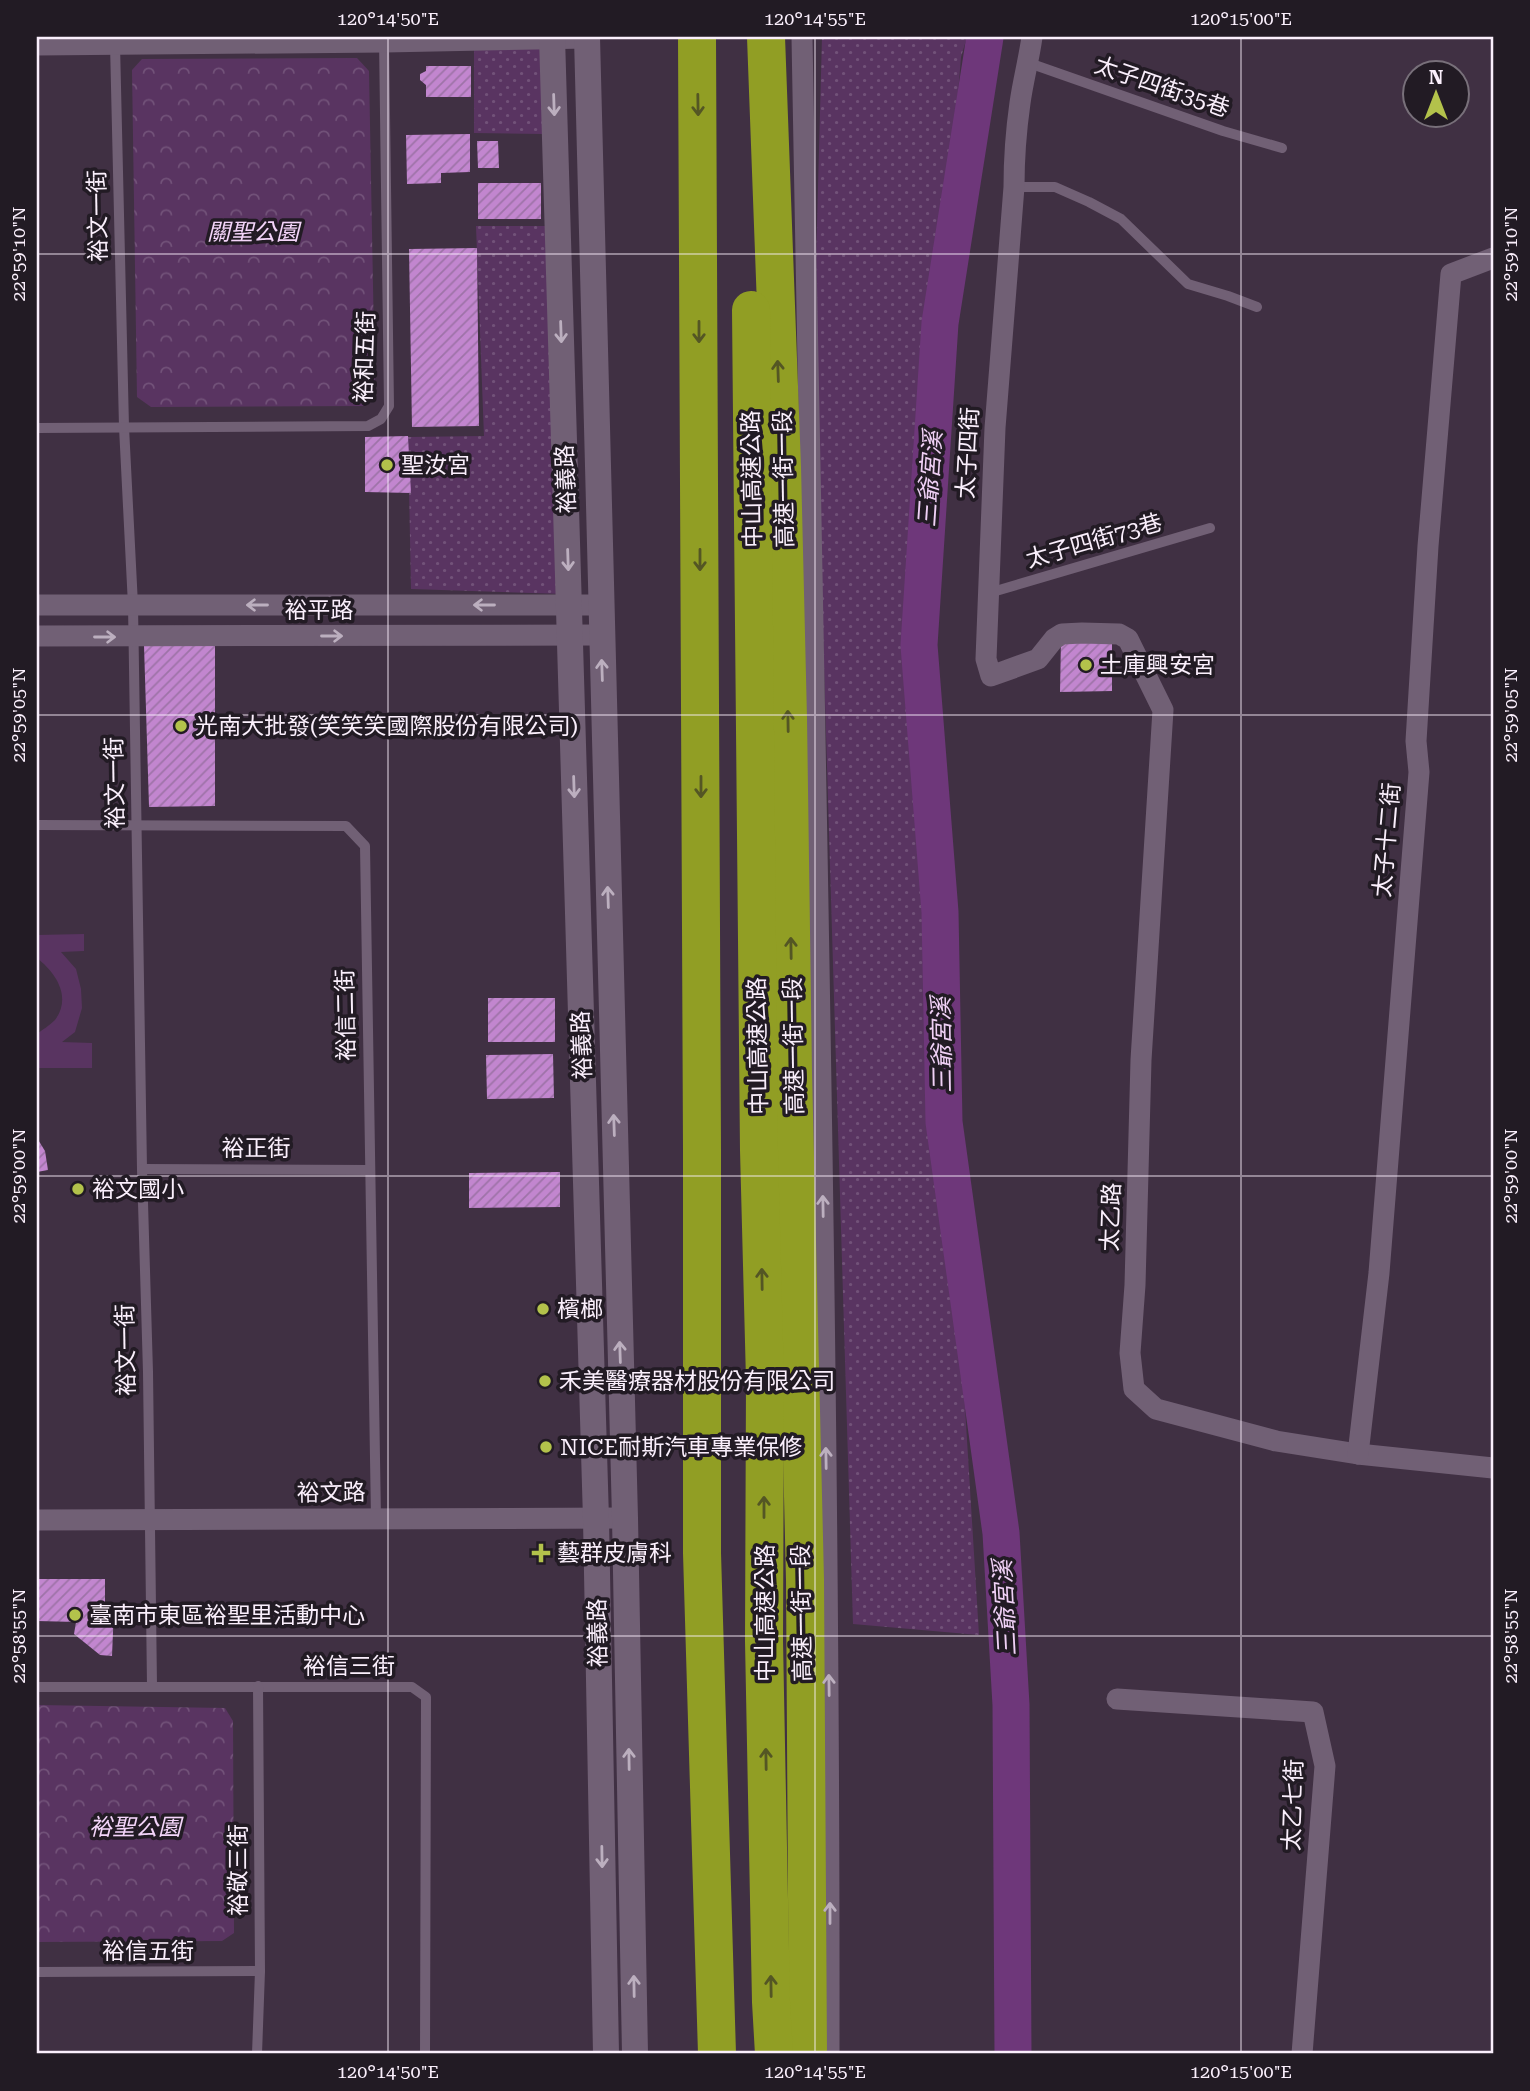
<svg xmlns="http://www.w3.org/2000/svg" width="1530" height="2091" viewBox="0 0 1530 2091" font-family="'Roboto Serif','Noto Sans TC',serif">
  <defs>
    <pattern id="grass-dots" width="8" height="8" patternUnits="userSpaceOnUse" patternTransform="scale(1.75)"><rect width="8" height="8" fill="#593461"/><path d="M2 2h.1M6 6h.1" fill="none" stroke="#725279" stroke-width="1.8" stroke-linecap="round"/></pattern>
    <pattern id="park-crowns" width="20" height="18" patternUnits="userSpaceOnUse" patternTransform="scale(1.75)"><rect width="20" height="18" fill="#593461"/><path d="M2 6a3 3 0 1 1 6 0M12 15a3 3 0 1 1 6 0" fill="none" stroke="#725279"/></pattern>
    <pattern id="building-hatch" width="6" height="6" patternUnits="userSpaceOnUse" patternTransform="scale(1.75)"><rect width="6" height="6" fill="#c286cf"/><path d="M-1 1l2-2M0 6l6-6M5 7l2-2" fill="none" stroke="#9e73a8"/></pattern>
  </defs>
  <rect width="100%" height="100%" fill="#403043"/>
  <g fill="url(#grass-dots)">
    <polygon points="822,37 967,37 961,57 913,644 955,1245 979,1635 853,1624 814,337"/>
    <polygon points="541,47 544,134 474,133 474,48"/>
    <polygon points="476,226 548,226 564,594 411,589 408,437 484,436"/>
  </g>
  <g fill="url(#park-crowns)">
    <polygon points="357,58 369,71 375,394 366,406 151,407 137,397 132,70 142,59"/>
    <polygon points="37,1705 225,1708 233,1721 234,1933 222,1941 37,1942"/>
  </g>
  <path fill="#593461" d="M84 934V951L61 952 76 969 81 989 82 1008 75 1032 62 1042 92 1043V1068H37V1034C42 1030 50 1025 55 1020 72 997 56 973 37 958V935Z"/>
  <g fill="none" stroke-linecap="round" stroke-linejoin="round">
    <polyline stroke="#6e377a" stroke-width="37" points="985,37 940,323 919,645 940,912 944,1122 1001,1533 1011,1705 1013,2054"/>
  </g>
  <g fill="url(#building-hatch)">
    <polygon points="426,66 471,66 471,97 426,97 426,85 420,80 420,74 426,71"/>
    <polygon points="470,134 470,172 441,173 441,183 407,184 406,135"/>
    <polygon points="477,141 498,141 499,168 478,168"/>
    <rect x="478" y="183" width="63" height="36"/>
    <polygon points="477,248 479,426 412,427 409,249"/>
    <polygon points="408,436 411,493 365,492 365,437"/>
    <polygon points="1061,638 1112,638 1112,691 1060,692"/>
    <polygon points="215,643 215,806 149,807 144,645"/>
    <rect x="488" y="998" width="67" height="44"/>
    <polygon points="553,1054 554,1098 487,1099 486,1055"/>
    <polygon points="37,1138 45,1151 48,1170 37,1172"/>
    <polygon points="560,1172 560,1207 469,1208 469,1173"/>
    <polygon points="37,1579 105,1579 105,1609 114,1608 112,1656 100,1655 74,1634 76,1622 37,1621"/>
  </g>
  <g fill="none" stroke-linecap="round" stroke-linejoin="round">
    <g stroke="#716075" stroke-width="10">
      <polyline points="115,44 124,427 133,605 142,1169 148,1372 152,1686"/>
      <polyline points="1029,63 1223,131 1282,148"/>
      <polyline points="1014,187 1055,187 1089,202 1121,219 1188,284 1228,296 1257,307"/>
      <polyline points="37,428 368,426 381,419 389,406 384,40"/>
      <polyline points="989,593 1210,528"/>
      <polyline points="37,825 346,826 365,846 376,1519"/>
      <polyline points="142,1169 369,1170"/>
      <polyline points="37,1687 412,1687 426,1697 425,2054"/>
      <polyline points="37,1972 260,1971"/>
      <polyline points="257,2054 260,1971 258,1686"/>
    </g>
    <g stroke="#716075" stroke-width="21">
      <path d="M802 37C814 709 830 1382 829 2054"/>
      <path d="M1032 37C1029 59 1023 81 1020 103 1016 131 1014 159 1014 187L995 428 986 659 991 676 1038 659 1054 639 1062 634 1082 633 1119 634 1128 639 1163 710 1141 1060 1135 1285 1130 1353 1134 1389 1156 1409 1276 1441 1358 1454 1493 1468"/>
      <polyline points="37,45 385,42 587,38"/>
      <polyline points="37,605 601,605"/>
      <polyline points="37,636 601,635"/>
      <polyline points="1358,1454 1379,1273 1419,772 1416,741 1428,546 1451,274 1493,258"/>
      <polyline points="37,1520 625,1518"/>
      <polyline points="1117,1699 1313,1712 1325,1766 1302,2054"/>
    </g>
    <g stroke="#716075" stroke-width="26">
      <polyline points="552,37 596,1519 606,2054"/>
      <polyline points="587,37 625,1518 635,2054"/>
    </g>
    <g stroke="#919e24" stroke-width="38">
      <polyline points="697,37 702,1149 702,1553 717,2054"/>
      <polyline points="766,37 782,467 788,718 793,1073 805,1580 808,2054"/>
      <polyline points="751,310 759,1150 765,1380 764,1641 771,2002 774,2054"/>
    </g>
  </g>
  <defs><path id="oneway-shaft" d="M-6 0H5M1.5-3L5.5 0L1.5 3" fill="none" stroke-width="1.6" stroke-linecap="round" stroke-linejoin="round" transform="scale(1.75)"/></defs>
  <g stroke="#bcafbf">
    <use href="#oneway-shaft" transform="translate(554 105) rotate(88)"/>
    <use href="#oneway-shaft" transform="translate(561 332) rotate(88)"/>
    <use href="#oneway-shaft" transform="translate(568 560) rotate(88)"/>
    <use href="#oneway-shaft" transform="translate(257 605) rotate(180)"/>
    <use href="#oneway-shaft" transform="translate(484 605) rotate(180)"/>
    <use href="#oneway-shaft" transform="translate(332 636)"/>
    <use href="#oneway-shaft" transform="translate(105 637)"/>
    <use href="#oneway-shaft" transform="translate(602 670) rotate(-92)"/>
    <use href="#oneway-shaft" transform="translate(574 787) rotate(88)"/>
    <use href="#oneway-shaft" transform="translate(608 897) rotate(-92)"/>
    <use href="#oneway-shaft" transform="translate(614 1125) rotate(-92)"/>
    <use href="#oneway-shaft" transform="translate(823 1206) rotate(-91)"/>
    <use href="#oneway-shaft" transform="translate(620 1352) rotate(-92)"/>
    <use href="#oneway-shaft" transform="translate(826 1458) rotate(-91)"/>
    <use href="#oneway-shaft" transform="translate(829 1685) rotate(-91)"/>
    <use href="#oneway-shaft" transform="translate(629 1759) rotate(-91)"/>
    <use href="#oneway-shaft" transform="translate(602 1857) rotate(89)"/>
    <use href="#oneway-shaft" transform="translate(830 1913) rotate(-90)"/>
    <use href="#oneway-shaft" transform="translate(634 1986) rotate(-91)"/>
  </g>
  <g stroke="#545624">
    <use href="#oneway-shaft" transform="translate(698 105) rotate(89)"/>
    <use href="#oneway-shaft" transform="translate(699 332) rotate(90)"/>
    <use href="#oneway-shaft" transform="translate(778 371) rotate(-92)"/>
    <use href="#oneway-shaft" transform="translate(700 560) rotate(90)"/>
    <use href="#oneway-shaft" transform="translate(788 721) rotate(-91)"/>
    <use href="#oneway-shaft" transform="translate(701 787) rotate(90)"/>
    <use href="#oneway-shaft" transform="translate(791 948) rotate(-91)"/>
    <use href="#oneway-shaft" transform="translate(762 1279) rotate(-91)"/>
    <use href="#oneway-shaft" transform="translate(764 1507) rotate(-90)"/>
    <use href="#oneway-shaft" transform="translate(766 1759) rotate(-91)"/>
    <use href="#oneway-shaft" transform="translate(771 1986) rotate(-91)"/>
  </g>
  <path fill="none" stroke="#faeffc" stroke-width="2" stroke-opacity="0.45" d="M388 37V2054M815 37V2054M1241 37V2054M37 254H1493M37 715H1493M37 1176H1493M37 1636H1493"/>
  <g fill="#b3c24b" stroke="#221b24" stroke-width="2.5">
    <circle cx="387" cy="465" r="7"/>
    <circle cx="1086" cy="665" r="7"/>
    <circle cx="181" cy="726" r="7"/>
    <circle cx="78" cy="1189" r="7"/>
    <circle cx="543" cy="1309" r="7"/>
    <circle cx="545" cy="1381" r="7"/>
    <circle cx="546" cy="1447" r="7"/>
    <path d="M537.5 1542.5h7v7h7v7h-7v7h-7v-7h-7v-7h7z"/>
    <circle cx="75" cy="1615" r="7"/>
  </g>
  <g text-anchor="middle" dominant-baseline="central" stroke-width="7" stroke-linejoin="round" paint-order="stroke">
    <g font-size="23" fill="#faeffc" stroke="#221b24">
      <text transform="translate(1162 87) rotate(19)">太子四街35巷</text>
      <text transform="translate(98 216) rotate(-91)">裕文一街</text>
      <text transform="translate(365 357) rotate(-88)">裕和五街</text>
      <text transform="translate(968 453) rotate(-87)">太子四街</text>
      <text transform="translate(566 479) rotate(-92)">裕義路</text>
      <text transform="translate(752 479) rotate(-91)">中山高速公路</text>
      <text transform="translate(784 479) rotate(-91)">高速一街一段</text>
      <text transform="translate(1094 541) rotate(-16)">太子四街73巷</text>
      <text x="319" y="610">裕平路</text>
      <text transform="translate(115 783) rotate(-91)">裕文一街</text>
      <text transform="translate(1387 840) rotate(-85)">太子十二街</text>
      <text transform="translate(346 1015) rotate(-91)">裕信二街</text>
      <text transform="translate(582 1045) rotate(-92)">裕義路</text>
      <text transform="translate(758 1046) rotate(-91)">中山高速公路</text>
      <text transform="translate(794 1046) rotate(-91)">高速一街一段</text>
      <text x="256" y="1148">裕正街</text>
      <text transform="translate(1111 1217) rotate(-88)">太乙路</text>
      <text transform="translate(126 1350) rotate(-91)">裕文一街</text>
      <text transform="translate(331 1493) rotate(-1)">裕文路</text>
      <text transform="translate(765 1613) rotate(-90)">中山高速公路</text>
      <text transform="translate(802 1613) rotate(-91)">高速一街一段</text>
      <text transform="translate(598 1633) rotate(-91)">裕義路</text>
      <text x="349" y="1666">裕信三街</text>
      <text transform="translate(1293 1805) rotate(-88)">太乙七街</text>
      <text transform="translate(238 1870) rotate(-90)">裕敬三街</text>
      <text x="148" y="1951">裕信五街</text>
    </g>
    <g font-size="23" font-style="italic" fill="#f4d5fa" stroke="#221b24">
      <text x="253" y="232">關聖公園</text>
      <text x="135" y="1827">裕聖公園</text>
    </g>
    <g font-size="23" fill="#faeffc" stroke="#221b24" text-anchor="start">
      <text x="401" y="465">聖汝宮</text>
      <text x="1100" y="665">土庫興安宮</text>
      <text x="195" y="726">光南大批發(笑笑笑國際股份有限公司)</text>
      <text x="92" y="1189">裕文國小</text>
      <text x="557" y="1309">檳榔</text>
      <text x="559" y="1381">禾美醫療器材股份有限公司</text>
      <text x="560" y="1447">NICE耐斯汽車專業保修</text>
      <text x="557" y="1553">藝群皮膚科</text>
      <text x="89" y="1615">臺南市東區裕聖里活動中心</text>
    </g>
    <g font-size="24" font-style="italic" fill="#f0d1f6" stroke="#221b24">
      <text transform="translate(930 479) rotate(-86)">三爺宮溪</text>
      <text transform="translate(942 1045) rotate(-91)">三爺宮溪</text>
      <text transform="translate(1005 1608) rotate(-93)">三爺宮溪</text>
    </g>
  </g>
  <rect width="1530" height="2091" fill="none" stroke="#221b24" stroke-width="77"/>
  <g transform="translate(1436 94)"><circle r="33" fill="#221b24" stroke="#78707a" stroke-width="2"/>
  <path d="M0-5L12 26L0 18L-12 26Z" fill="#b3c24b"/>
  <text y="-10" font-size="19" font-weight="bold" text-anchor="middle" fill="#faeffc">N</text>
  </g>
  <rect x="38" y="38" width="1454" height="2014" fill="none" stroke="#faeffc" stroke-width="2.5"/>
  <g font-size="18" text-anchor="middle" fill="#faeffc">
    <text x="388" y="25">120°14'50"E</text>
    <text x="815" y="25">120°14'55"E</text>
    <text x="1241" y="25">120°15'00"E</text>
    <text transform="translate(19 254) rotate(-90)" y="6">22°59'10"N</text>
    <text transform="translate(1511 254) rotate(-90)" y="6">22°59'10"N</text>
    <text transform="translate(19 715) rotate(-90)" y="6">22°59'05"N</text>
    <text transform="translate(1511 715) rotate(-90)" y="6">22°59'05"N</text>
    <text transform="translate(19 1176) rotate(-90)" y="6">22°59'00"N</text>
    <text transform="translate(1511 1176) rotate(-90)" y="6">22°59'00"N</text>
    <text transform="translate(19 1636) rotate(-90)" y="6">22°58'55"N</text>
    <text transform="translate(1511 1636) rotate(-90)" y="6">22°58'55"N</text>
    <text x="388" y="2078">120°14'50"E</text>
    <text x="815" y="2078">120°14'55"E</text>
    <text x="1241" y="2078">120°15'00"E</text>
  </g>
</svg>
